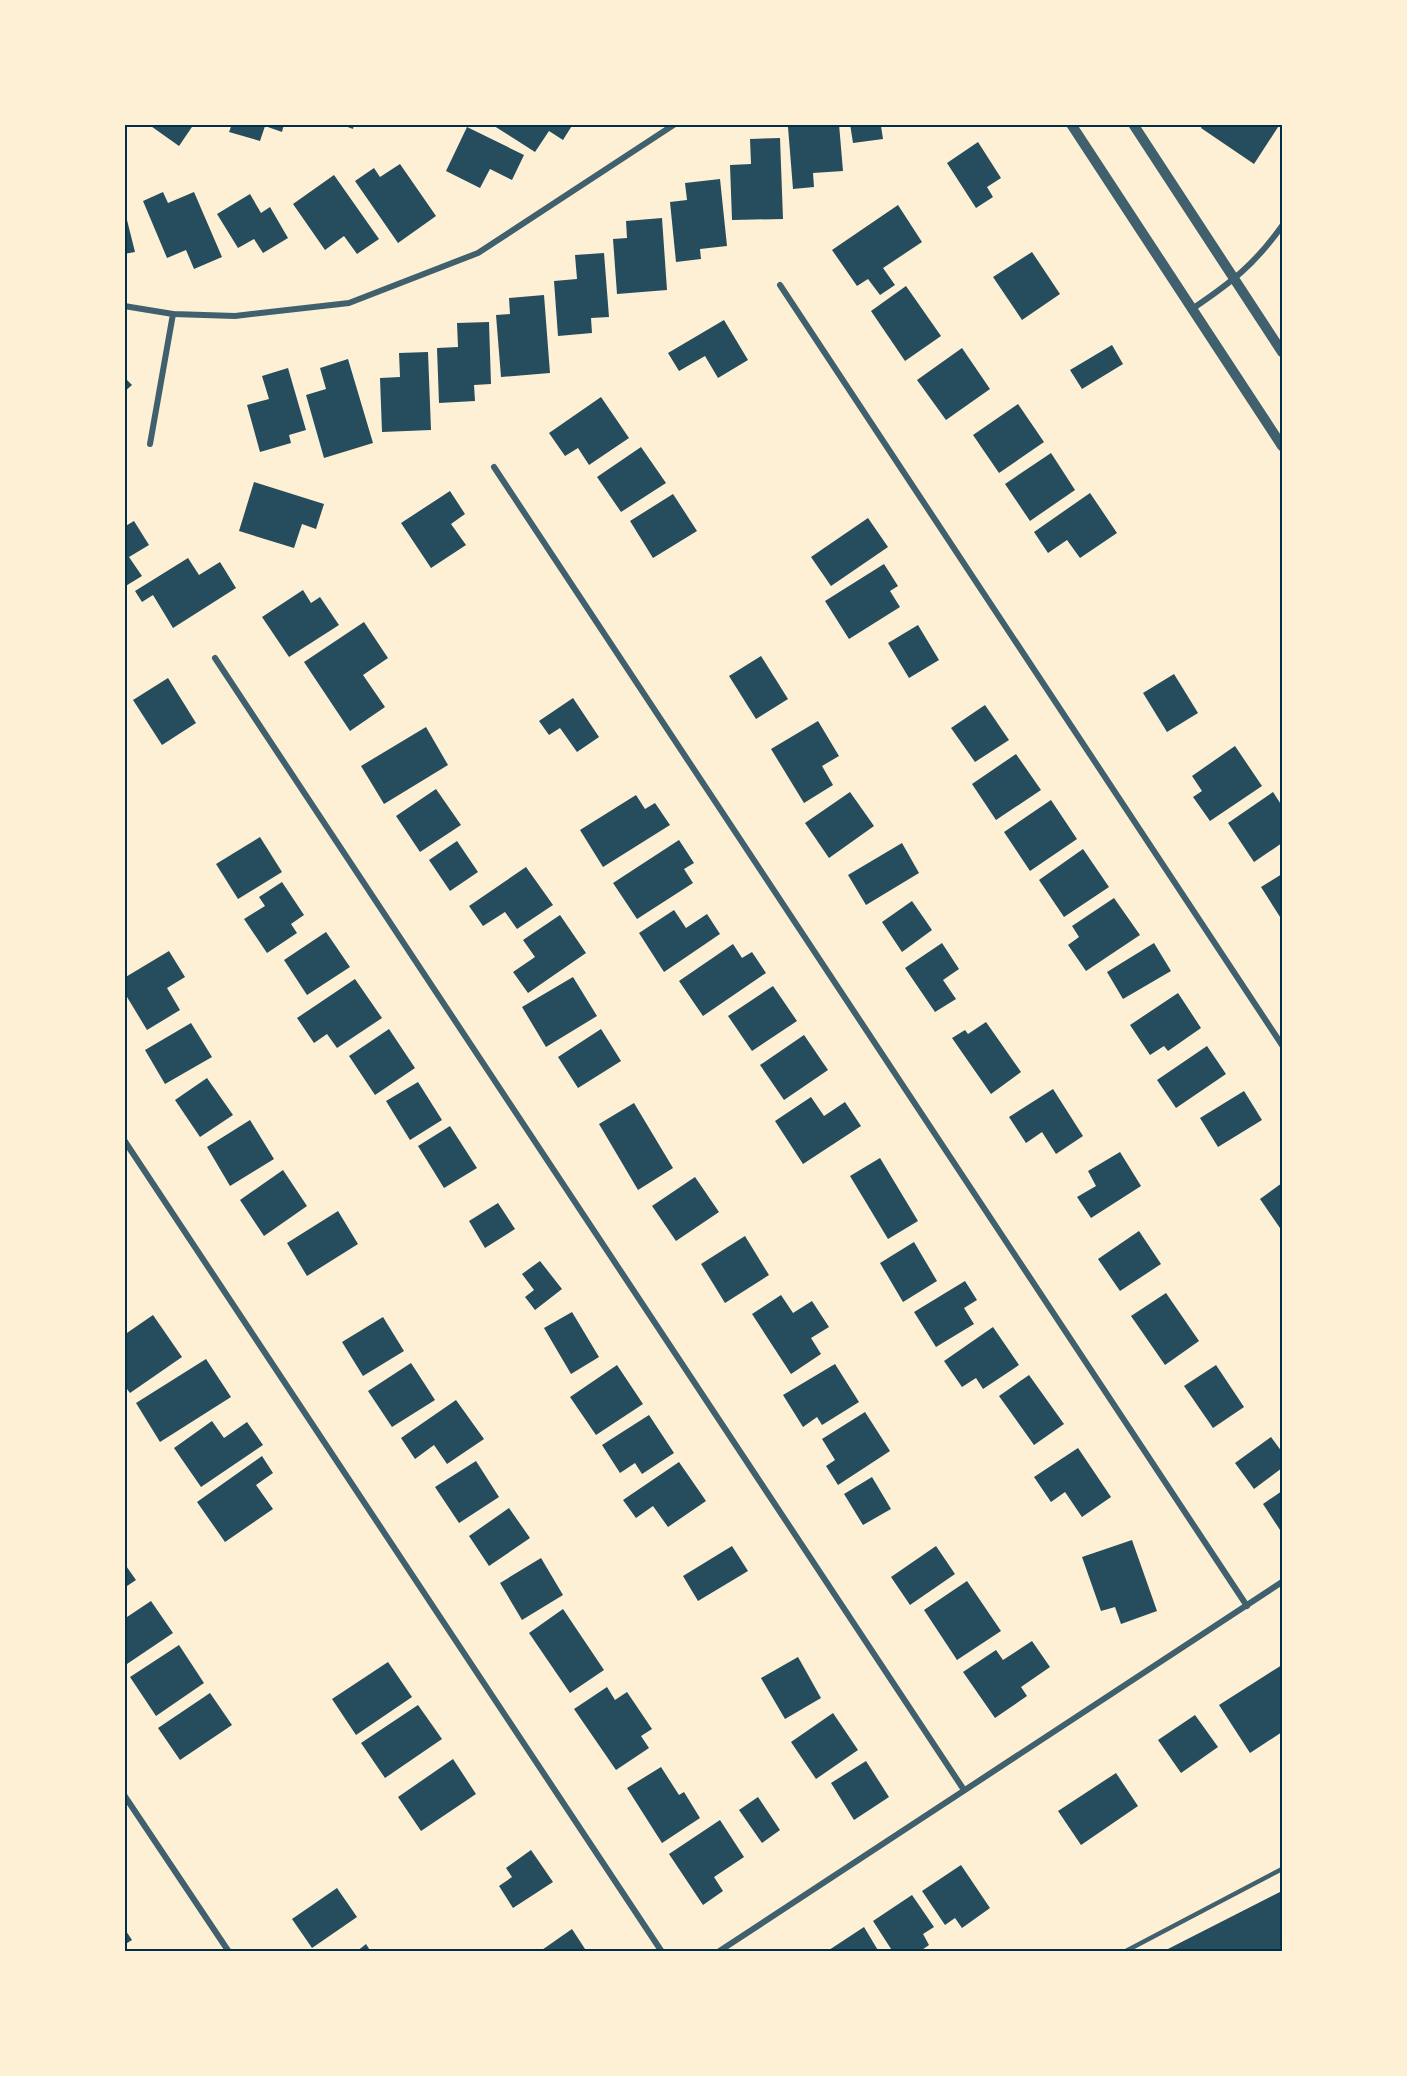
<svg xmlns="http://www.w3.org/2000/svg" width="1407" height="2076" viewBox="0 0 1407 2076" font-family="Quicksand,sans-serif">
  <rect width="100%" height="100%" fill="#fdf0d5"/>
  <g fill="#264d5e">
    <polygon points="148,124 194,124 179,146"/>
    <polygon points="232,124 284,124 282,132 265,126 260,141 229,132"/>
    <polygon points="340,124 354,124 353,129"/>
    <polygon points="491,124 573,124 563,140 549,131 535,152"/>
    <polygon points="839,124 843,171 813,173 814,187 793,189 788,127"/>
    <polygon points="850,124 886,124 881,126 883,139 853,143"/>
    <polygon points="1203,124 1280,124 1254,164 1201,128"/>
    <polygon points="467,127 524,155 512,180 490,169 480,188 446,171"/>
    <polygon points="780,138 783,219 732,220 730,165 751,164 750,139"/>
    <polygon points="978,142 1001,178 987,187 993,197 976,208 947,163"/>
    <polygon points="400,164 436,216 398,243 355,181 374,168 380,177"/>
    <polygon points="334,175 379,239 357,254 344,236 325,250 293,204"/>
    <polygon points="720,179 727,246 700,249 701,259 676,262 670,202 687,200 685,183"/>
    <polygon points="163,192 168,203 194,192 222,257 194,269 186,250 167,258 143,201"/>
    <polygon points="250,194 261,213 270,207 288,238 263,253 254,239 238,248 217,214"/>
    <polygon points="898,205 922,242 883,268 895,285 880,295 868,279 857,286 832,250"/>
    <polygon points="124,208 135,252 124,254"/>
    <polygon points="662,218 667,290 617,294 613,239 627,238 626,221"/>
    <polygon points="1032,252 1060,294 1022,320 993,277"/>
    <polygon points="604,253 609,317 591,318 592,333 558,336 554,281 577,279 575,255"/>
    <polygon points="906,286 941,336 905,361 871,311"/>
    <polygon points="544,295 550,373 501,377 496,315 510,314 509,298"/>
    <polygon points="724,320 748,360 718,378 705,356 679,371 668,353"/>
    <polygon points="489,322 491,384 474,385 475,401 439,403 437,348 458,347 457,323"/>
    <polygon points="1112,345 1123,364 1082,389 1070,370"/>
    <polygon points="962,348 990,389 946,420 917,380"/>
    <polygon points="428,352 431,430 382,432 380,378 400,377 399,353"/>
    <polygon points="348,359 373,443 324,458 306,395 326,389 320,368"/>
    <polygon points="288,368 306,430 289,435 291,443 260,452 247,405 269,399 262,376"/>
    <polygon points="124,377 132,385 124,392"/>
    <polygon points="601,397 629,438 589,465 578,448 565,456 549,433"/>
    <polygon points="1018,404 1044,442 999,473 973,435"/>
    <polygon points="641,447 666,483 621,512 597,477"/>
    <polygon points="1051,453 1075,490 1030,521 1005,484"/>
    <polygon points="254,482 324,504 316,529 302,524 294,548 239,531"/>
    <polygon points="450,491 465,514 451,524 466,545 431,568 401,523"/>
    <polygon points="1090,493 1117,533 1080,558 1067,540 1048,553 1034,532"/>
    <polygon points="673,494 697,531 653,558 630,521"/>
    <polygon points="868,518 888,547 831,586 811,557"/>
    <polygon points="134,521 149,545 129,557 142,576 124,587 124,527"/>
    <polygon points="188,558 199,575 220,562 236,588 173,628 153,595 142,602 135,591"/>
    <polygon points="884,564 898,586 890,591 900,607 849,639 825,601"/>
    <polygon points="303,590 311,603 320,597 339,625 289,657 262,617"/>
    <polygon points="364,622 388,658 363,675 385,707 350,731 304,662"/>
    <polygon points="918,625 939,660 909,678 888,643"/>
    <polygon points="761,656 788,699 756,719 729,676"/>
    <polygon points="1174,674 1198,713 1167,732 1143,693"/>
    <polygon points="168,678 196,723 162,745 133,700"/>
    <polygon points="573,698 599,737 577,752 560,728 549,735 539,721"/>
    <polygon points="985,705 1009,740 975,762 951,728"/>
    <polygon points="818,721 839,756 822,766 833,785 804,803 771,749"/>
    <polygon points="426,727 448,765 384,804 361,766"/>
    <polygon points="1235,746 1262,786 1210,821 1193,797 1202,791 1192,776"/>
    <polygon points="1016,754 1041,790 996,820 972,784"/>
    <polygon points="436,789 461,825 420,852 396,816"/>
    <polygon points="850,792 874,826 829,858 805,823"/>
    <polygon points="1273,792 1282,806 1282,843 1254,862 1228,823"/>
    <polygon points="636,795 645,809 655,803 670,825 603,867 580,830"/>
    <polygon points="1051,800 1077,839 1030,871 1004,832"/>
    <polygon points="260,837 282,872 238,899 216,864"/>
    <polygon points="679,840 694,863 684,869 693,883 637,919 613,883"/>
    <polygon points="457,841 478,872 450,891 429,860"/>
    <polygon points="902,843 919,873 866,905 848,875"/>
    <polygon points="1083,849 1109,887 1064,917 1039,880"/>
    <polygon points="526,867 553,905 517,929 505,912 483,926 469,906"/>
    <polygon points="1282,874 1282,920 1261,887"/>
    <polygon points="282,882 304,915 291,924 297,933 267,953 244,919 265,906 259,897"/>
    <polygon points="1114,898 1140,935 1086,971 1068,945 1079,937 1072,926"/>
    <polygon points="912,901 932,930 902,952 882,922"/>
    <polygon points="674,910 686,928 707,914 720,934 664,972 639,933"/>
    <polygon points="560,915 586,953 528,993 513,972 535,957 523,940"/>
    <polygon points="326,932 350,967 307,995 284,960"/>
    <polygon points="942,943 959,969 943,980 956,999 935,1012 905,968"/>
    <polygon points="1154,943 1171,971 1123,999 1107,972"/>
    <polygon points="733,944 742,958 752,952 766,973 703,1016 679,981"/>
    <polygon points="169,951 185,977 167,988 180,1010 147,1030 124,992 124,978"/>
    <polygon points="573,977 597,1016 546,1047 522,1007"/>
    <polygon points="355,979 382,1018 337,1048 327,1034 314,1043 297,1018"/>
    <polygon points="773,986 797,1021 752,1051 728,1016"/>
    <polygon points="1178,993 1201,1028 1168,1051 1164,1046 1150,1055 1130,1025"/>
    <polygon points="986,1022 1021,1072 991,1094 952,1038 965,1030 968,1034"/>
    <polygon points="191,1023 212,1057 165,1084 145,1050"/>
    <polygon points="389,1029 415,1068 375,1095 349,1056"/>
    <polygon points="601,1029 621,1061 578,1088 558,1057"/>
    <polygon points="804,1035 828,1070 784,1100 760,1065"/>
    <polygon points="1207,1046 1226,1074 1176,1108 1157,1080"/>
    <polygon points="207,1078 233,1115 200,1137 175,1100"/>
    <polygon points="418,1082 442,1120 410,1140 386,1101"/>
    <polygon points="1053,1089 1083,1136 1056,1154 1042,1132 1026,1143 1009,1117"/>
    <polygon points="1244,1091 1262,1120 1218,1147 1200,1118"/>
    <polygon points="811,1097 824,1116 845,1102 861,1126 803,1164 775,1121"/>
    <polygon points="634,1103 673,1168 638,1190 599,1124"/>
    <polygon points="250,1120 274,1159 230,1186 207,1147"/>
    <polygon points="450,1126 477,1168 444,1188 418,1146"/>
    <polygon points="1120,1152 1141,1186 1091,1218 1077,1197 1096,1186 1088,1171"/>
    <polygon points="880,1158 918,1221 888,1239 850,1176"/>
    <polygon points="283,1170 307,1206 264,1236 240,1200"/>
    <polygon points="695,1177 719,1212 676,1241 652,1206"/>
    <polygon points="1282,1183 1282,1231 1260,1199"/>
    <polygon points="498,1203 515,1229 485,1248 469,1221"/>
    <polygon points="338,1211 358,1244 307,1276 287,1243"/>
    <polygon points="1139,1231 1161,1264 1120,1291 1098,1259"/>
    <polygon points="745,1236 769,1275 725,1303 701,1264"/>
    <polygon points="914,1242 937,1281 903,1302 880,1263"/>
    <polygon points="540,1261 562,1289 535,1310 525,1297 534,1290 522,1274"/>
    <polygon points="965,1281 977,1300 964,1308 974,1324 936,1347 914,1312"/>
    <polygon points="1166,1293 1199,1341 1165,1365 1131,1316"/>
    <polygon points="781,1295 793,1313 812,1301 829,1327 811,1338 821,1354 791,1374 752,1314"/>
    <polygon points="572,1312 599,1357 571,1374 544,1328"/>
    <polygon points="153,1315 182,1357 130,1393 124,1385 124,1335"/>
    <polygon points="383,1317 404,1351 363,1376 342,1342"/>
    <polygon points="993,1327 1019,1365 983,1389 976,1378 962,1387 944,1361"/>
    <polygon points="206,1359 231,1397 160,1442 136,1403"/>
    <polygon points="411,1363 435,1400 392,1427 368,1391"/>
    <polygon points="835,1364 859,1402 822,1425 817,1417 803,1427 783,1395"/>
    <polygon points="617,1365 643,1404 596,1435 570,1397"/>
    <polygon points="1216,1365 1244,1407 1213,1428 1184,1386"/>
    <polygon points="1029,1375 1064,1424 1034,1445 999,1396"/>
    <polygon points="456,1400 484,1439 447,1464 434,1445 415,1459 401,1438"/>
    <polygon points="865,1412 890,1451 838,1485 826,1466 835,1460 822,1439"/>
    <polygon points="649,1415 674,1453 642,1474 635,1463 620,1473 602,1445"/>
    <polygon points="212,1421 224,1438 247,1422 263,1445 201,1487 174,1448"/>
    <polygon points="1271,1437 1282,1452 1282,1468 1254,1489 1235,1463"/>
    <polygon points="1078,1448 1111,1497 1082,1517 1065,1492 1051,1502 1034,1477"/>
    <polygon points="262,1456 273,1473 256,1485 273,1509 225,1542 197,1502"/>
    <polygon points="476,1461 499,1497 459,1523 435,1487"/>
    <polygon points="679,1462 706,1501 668,1527 653,1506 636,1518 623,1500"/>
    <polygon points="872,1477 891,1509 863,1525 844,1494"/>
    <polygon points="1282,1491 1282,1533 1263,1504"/>
    <polygon points="509,1508 530,1538 489,1566 469,1536"/>
    <polygon points="1132,1540 1157,1611 1121,1624 1115,1607 1101,1611 1082,1557"/>
    <polygon points="732,1546 748,1571 698,1601 683,1576"/>
    <polygon points="936,1546 955,1574 910,1605 891,1577"/>
    <polygon points="541,1558 563,1595 522,1620 500,1583"/>
    <polygon points="124,1563 136,1580 124,1588"/>
    <polygon points="967,1581 1001,1631 957,1660 924,1610"/>
    <polygon points="151,1601 173,1633 124,1666 124,1619"/>
    <polygon points="563,1609 604,1670 570,1693 529,1633"/>
    <polygon points="1032,1641 1050,1667 1021,1687 1027,1696 995,1718 963,1672 996,1650 1003,1660"/>
    <polygon points="179,1645 204,1683 156,1716 130,1677"/>
    <polygon points="798,1657 821,1698 785,1719 761,1678"/>
    <polygon points="388,1662 412,1697 356,1735 332,1699"/>
    <polygon points="1282,1665 1282,1732 1250,1753 1219,1705"/>
    <polygon points="607,1687 615,1700 627,1692 652,1729 641,1736 649,1748 616,1770 574,1709"/>
    <polygon points="210,1693 232,1725 180,1760 158,1728"/>
    <polygon points="418,1705 442,1739 385,1778 361,1743"/>
    <polygon points="833,1713 858,1750 816,1779 791,1742"/>
    <polygon points="1195,1715 1218,1747 1181,1773 1158,1740"/>
    <polygon points="453,1759 476,1794 421,1831 398,1797"/>
    <polygon points="866,1761 889,1797 854,1820 831,1783"/>
    <polygon points="661,1767 679,1795 684,1792 700,1818 662,1843 627,1788"/>
    <polygon points="1116,1773 1138,1806 1081,1845 1058,1811"/>
    <polygon points="758,1797 780,1830 762,1843 739,1810"/>
    <polygon points="720,1820 744,1857 714,1877 723,1891 703,1905 669,1854"/>
    <polygon points="531,1850 553,1882 513,1908 499,1886 512,1877 506,1868"/>
    <polygon points="961,1865 990,1908 962,1928 955,1918 945,1925 922,1891"/>
    <polygon points="337,1888 357,1917 312,1948 292,1919"/>
    <polygon points="1282,1891 1282,1952 1162,1952"/>
    <polygon points="912,1895 934,1927 923,1934 929,1945 919,1952 893,1952 873,1921"/>
    <polygon points="864,1927 879,1952 826,1952"/>
    <polygon points="124,1928 132,1940 124,1945"/>
    <polygon points="572,1929 587,1952 539,1952"/>
    <polygon points="366,1944 371,1952 356,1952"/>
  </g>
  <g fill="none" stroke-linecap="round" stroke-linejoin="round">
    <polyline stroke="#3f606c" stroke-width="4.5" points="1124,1952 1282,1869"/>
    <g stroke="#3f606c" stroke-width="6">
      <polyline points="780,285 1282,1045"/>
      <polyline points="124,306 173,314 235,316 349,303 478,253 675,124"/>
      <path d="M1192 309C1232 282 1254 265 1282 226"/>
      <polyline points="150,444 173,314"/>
      <polyline points="494,467 1247,1606"/>
      <polyline points="215,658 964,1790"/>
      <polyline points="124,1140 662,1952"/>
      <polyline points="124,1795 229,1952"/>
      <polyline points="718,1952 1282,1582"/>
    </g>
    <g stroke="#3f606c" stroke-width="10">
      <polyline points="1071,124 1282,446"/>
      <polyline points="1133,124 1282,352"/>
    </g>
  </g>
  <rect width="1407" height="2076" fill="none" stroke="#fdf0d5" stroke-width="252"/>
  <rect x="126" y="126" width="1155" height="1824" fill="none" stroke="#003049" stroke-width="2"/>
</svg>
